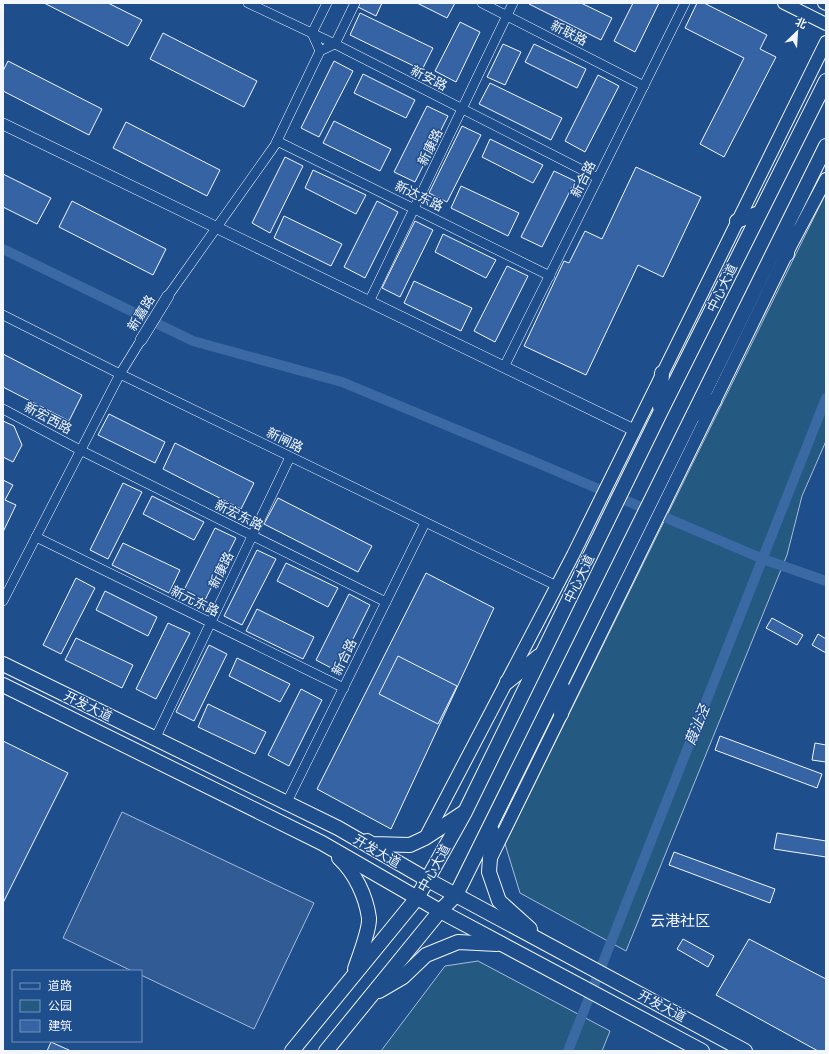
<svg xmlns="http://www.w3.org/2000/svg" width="829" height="1054" viewBox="0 0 829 1054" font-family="'Roboto Serif','Noto Sans SC',serif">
  <rect width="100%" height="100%" fill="#1f4e8c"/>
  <g fill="#245a82" stroke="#a8bbd7">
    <polygon points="826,193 826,441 802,496 787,555 626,951 520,893 505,844"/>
    <polygon points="478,961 610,1031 602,1051 381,1051 445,966"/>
  </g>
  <polygon fill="#305b95" stroke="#a8bbd7" points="122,812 314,903 254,1029 141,975 141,971 132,971 63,938"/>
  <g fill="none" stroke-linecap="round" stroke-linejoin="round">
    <g stroke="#3b69a3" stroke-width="10">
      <polyline points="3,249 193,341 342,382 540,464 763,559 826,581"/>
      <polyline points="568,1051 826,398"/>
    </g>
  </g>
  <g fill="#3563a3" stroke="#f2f6ff">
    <polygon points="44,3 108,3 142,20 128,46"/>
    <polygon points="360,3 382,3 376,16 358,7"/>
    <polygon points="417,3 455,3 447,18"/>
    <polygon points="529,3 581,3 612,18 601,40 529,4"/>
    <polygon points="633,3 659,3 635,52 614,41"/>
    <polygon points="697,3 704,3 767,35 760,49 776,57 724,157 700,144 744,58 685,28"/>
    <polygon points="360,13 433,48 422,70 350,35"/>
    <polygon points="460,22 480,32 456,82 435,71"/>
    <polygon points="163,33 257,81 244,107 150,59"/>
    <polygon points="503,44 521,52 505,85 487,77"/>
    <polygon points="534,44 586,69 577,88 525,62"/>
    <polygon points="8,61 102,109 89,135 3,91 3,71"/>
    <polygon points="334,61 353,71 319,137 301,128"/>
    <polygon points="363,74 415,100 406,118 354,93"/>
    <polygon points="598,75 619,86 585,152 565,141"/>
    <polygon points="490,83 562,118 551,140 479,104"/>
    <polygon points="427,106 448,116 415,182 394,172"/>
    <polygon points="334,121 391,149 380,171 323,143"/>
    <polygon points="126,122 220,170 207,196 113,148"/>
    <polygon points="462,126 481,135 447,202 429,193"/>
    <polygon points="490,139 543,165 533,183 482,157"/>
    <polygon points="285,157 303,166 270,233 252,223"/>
    <polygon points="636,167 701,197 663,277 638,265 586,375 524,346 564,261 569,263 585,231 602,239"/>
    <polygon points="313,170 366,195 356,214 305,188"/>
    <polygon points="554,171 575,181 542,247 521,237"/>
    <polygon points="3,174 51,198 37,224 3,207"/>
    <polygon points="461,186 519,213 508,236 451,208"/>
    <polygon points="72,201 166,249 153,275 59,227"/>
    <polygon points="377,201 398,212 365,278 344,267"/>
    <polygon points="284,216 342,244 331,266 274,238"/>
    <polygon points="415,221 433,230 400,297 382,288"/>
    <polygon points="443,234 496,260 486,278 435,252"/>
    <polygon points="507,266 528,276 495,342 474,331"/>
    <polygon points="414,281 472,308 461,331 404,303"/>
    <polygon points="3,354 82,395 69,421 3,387"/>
    <polygon points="109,414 165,442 155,463 98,435"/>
    <polygon points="3,421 14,426 22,445 13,462 3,457"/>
    <polygon points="175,443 254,483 241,509 163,469"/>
    <polygon points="3,480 13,485 5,500 16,505 3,532"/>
    <polygon points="123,483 142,492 108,559 90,550"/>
    <polygon points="152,496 204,522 194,540 143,514"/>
    <polygon points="278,498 372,546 358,572 264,524"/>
    <polygon points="215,528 236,538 203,604 182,594"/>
    <polygon points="123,543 180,570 169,593 112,565"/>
    <polygon points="257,550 276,559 242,625 224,616"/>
    <polygon points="286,563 338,588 328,607 277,581"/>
    <polygon points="426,573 494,608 391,829 317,789"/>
    <polygon points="76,578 95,588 61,654 43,645"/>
    <polygon points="105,591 157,617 148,636 96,610"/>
    <polygon points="349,594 370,605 337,671 316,660"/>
    <polygon points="257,609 314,637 303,659 246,631"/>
    <polygon points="772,618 803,635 797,645 766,628"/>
    <polygon points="168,623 190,633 156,699 136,689"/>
    <polygon points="818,634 826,639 826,653 812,645"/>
    <polygon points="76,638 133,665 122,688 65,660"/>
    <polygon points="209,645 227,654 194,721 176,712"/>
    <polygon points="398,656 457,686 438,724 379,694"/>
    <polygon points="237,658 290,684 280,702 229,676"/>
    <polygon points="301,689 322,700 289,766 268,755"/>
    <polygon points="208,704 266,732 255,754 198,727"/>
    <polygon points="720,736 822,774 817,788 715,750"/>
    <polygon points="3,741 68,773 3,903"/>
    <polygon points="815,743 826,745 826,762 812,760"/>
    <polygon points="777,833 826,841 826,857 774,849"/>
    <polygon points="674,852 775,889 770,903 669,865"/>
    <polygon points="683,939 714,956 708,967 677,949"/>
    <polygon points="749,939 826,979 826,1051 818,1051 716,995"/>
    <polygon points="51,1042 71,1051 47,1051"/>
  </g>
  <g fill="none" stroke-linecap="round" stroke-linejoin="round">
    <g stroke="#f2f6ff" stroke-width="10">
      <g id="minor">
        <polyline points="248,3 335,44 598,178"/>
        <polyline points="482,3 644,86"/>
        <polyline points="320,51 312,33 327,3"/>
        <polyline points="277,141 550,276"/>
        <polyline points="168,296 275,145 320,51 335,44 355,3"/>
        <polyline points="369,302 513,3"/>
        <polyline points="3,315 120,374 557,586"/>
        <polyline points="504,367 685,3"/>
        <polyline points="3,409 80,450 386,602"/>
        <polyline points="36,537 344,688"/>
        <polyline points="3,601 120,374 141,340"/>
        <polyline points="155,739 290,457"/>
        <polyline points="286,804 425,523"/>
      </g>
    </g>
    <g stroke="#f2f6ff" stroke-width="12">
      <g id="tertiary">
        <polyline points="3,124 634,430"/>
        <polyline points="141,340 168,296"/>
      </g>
    </g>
    <g stroke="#f2f6ff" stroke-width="14">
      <g id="secondary">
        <polyline points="784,3 826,24"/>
        <polyline points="824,3 826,4"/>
        <polyline points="425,838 573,555 826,42"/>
        <polyline points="491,858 790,247 826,179"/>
      </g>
    </g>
    <g stroke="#f2f6ff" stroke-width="16">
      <g id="primary">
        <polyline points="737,221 759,213"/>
        <polyline points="787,254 788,228"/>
        <polyline points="660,407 662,373"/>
        <polyline points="694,415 714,401"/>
        <polyline points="3,664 338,828 428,880 745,1051"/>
        <polyline points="507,682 539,656"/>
        <polyline points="3,685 322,843 440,911 702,1051"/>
        <polyline points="561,714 562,687"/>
        <polyline points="492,831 489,872 499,901 530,929"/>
        <polyline points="367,841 372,844 410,845 425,838 463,813"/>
        <path d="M339 858C355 873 366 896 369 918 370 929 359 957 355 969"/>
        <polyline points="379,991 403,977 426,955 458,942 497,944"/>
        <polyline points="292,1051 417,898 465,812 660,413 826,81"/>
        <polyline points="326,1051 440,911 456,895 826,146"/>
      </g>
    </g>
    <use href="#minor" stroke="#1f4e8c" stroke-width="9"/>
    <use href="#tertiary" stroke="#1f4e8c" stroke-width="11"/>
    <use href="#secondary" stroke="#1f4e8c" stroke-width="12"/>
    <use href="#primary" stroke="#1f4e8c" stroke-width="14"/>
  </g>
  <g text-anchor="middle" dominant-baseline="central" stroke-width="3" stroke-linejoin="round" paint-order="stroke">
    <g font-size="13" fill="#f2f6ff" stroke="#1f4e8c">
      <text transform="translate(569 33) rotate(27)">新联路</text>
      <text transform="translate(429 78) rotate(27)">新安路</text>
      <text transform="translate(430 147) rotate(-64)">新康路</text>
      <text transform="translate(583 179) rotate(-64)">新合路</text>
      <text transform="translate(419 196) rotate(26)">新达东路</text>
      <text transform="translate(722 288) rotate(-64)">中心大道</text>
      <text transform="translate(141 313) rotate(-58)">新嘉路</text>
      <text transform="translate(48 418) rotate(28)">新宏西路</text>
      <text transform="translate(285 440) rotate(26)">新闸路</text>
      <text transform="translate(239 515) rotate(26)">新宏东路</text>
      <text transform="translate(221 570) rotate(-64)">新康路</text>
      <text transform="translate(579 579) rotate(-64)">中心大道</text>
      <text transform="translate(195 601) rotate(26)">新元东路</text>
      <text transform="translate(344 657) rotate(-64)">新合路</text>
      <text transform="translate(88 706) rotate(26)">开发大道</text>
      <text transform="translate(377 851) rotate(30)">开发大道</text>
      <text transform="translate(434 868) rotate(-61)">中心大道</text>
      <text transform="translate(662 1006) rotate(28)">开发大道</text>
    </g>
    <g font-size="14" font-style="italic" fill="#f2f6ff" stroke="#1f4e8c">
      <text transform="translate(697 725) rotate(-68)">葭沚泾</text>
    </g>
    <g font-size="15" fill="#f2f6ff" stroke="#1f4e8c">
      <text x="680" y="921">云港社区</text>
    </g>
  </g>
  <rect width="829" height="1054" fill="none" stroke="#f2f6ff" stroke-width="8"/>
  <rect x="12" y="970" width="130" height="72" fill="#1f4e8c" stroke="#7391ba"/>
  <rect x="20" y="983" width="20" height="6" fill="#1f4e8c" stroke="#7391ba"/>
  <text x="48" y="990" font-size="12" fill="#f2f6ff">道路</text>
  <rect x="20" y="1000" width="20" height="12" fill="#245a82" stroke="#7391ba"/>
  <text x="48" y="1010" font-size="12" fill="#f2f6ff">公园</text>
  <rect x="20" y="1020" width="20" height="12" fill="#3563a3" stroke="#7391ba"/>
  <text x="48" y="1030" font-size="12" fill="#f2f6ff">建筑</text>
  <g transform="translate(797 32) rotate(25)" stroke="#1f4e8c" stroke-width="3" paint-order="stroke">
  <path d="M0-3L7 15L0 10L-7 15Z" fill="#f2f6ff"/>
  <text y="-6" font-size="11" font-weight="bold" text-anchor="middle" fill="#f2f6ff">北</text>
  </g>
</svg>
